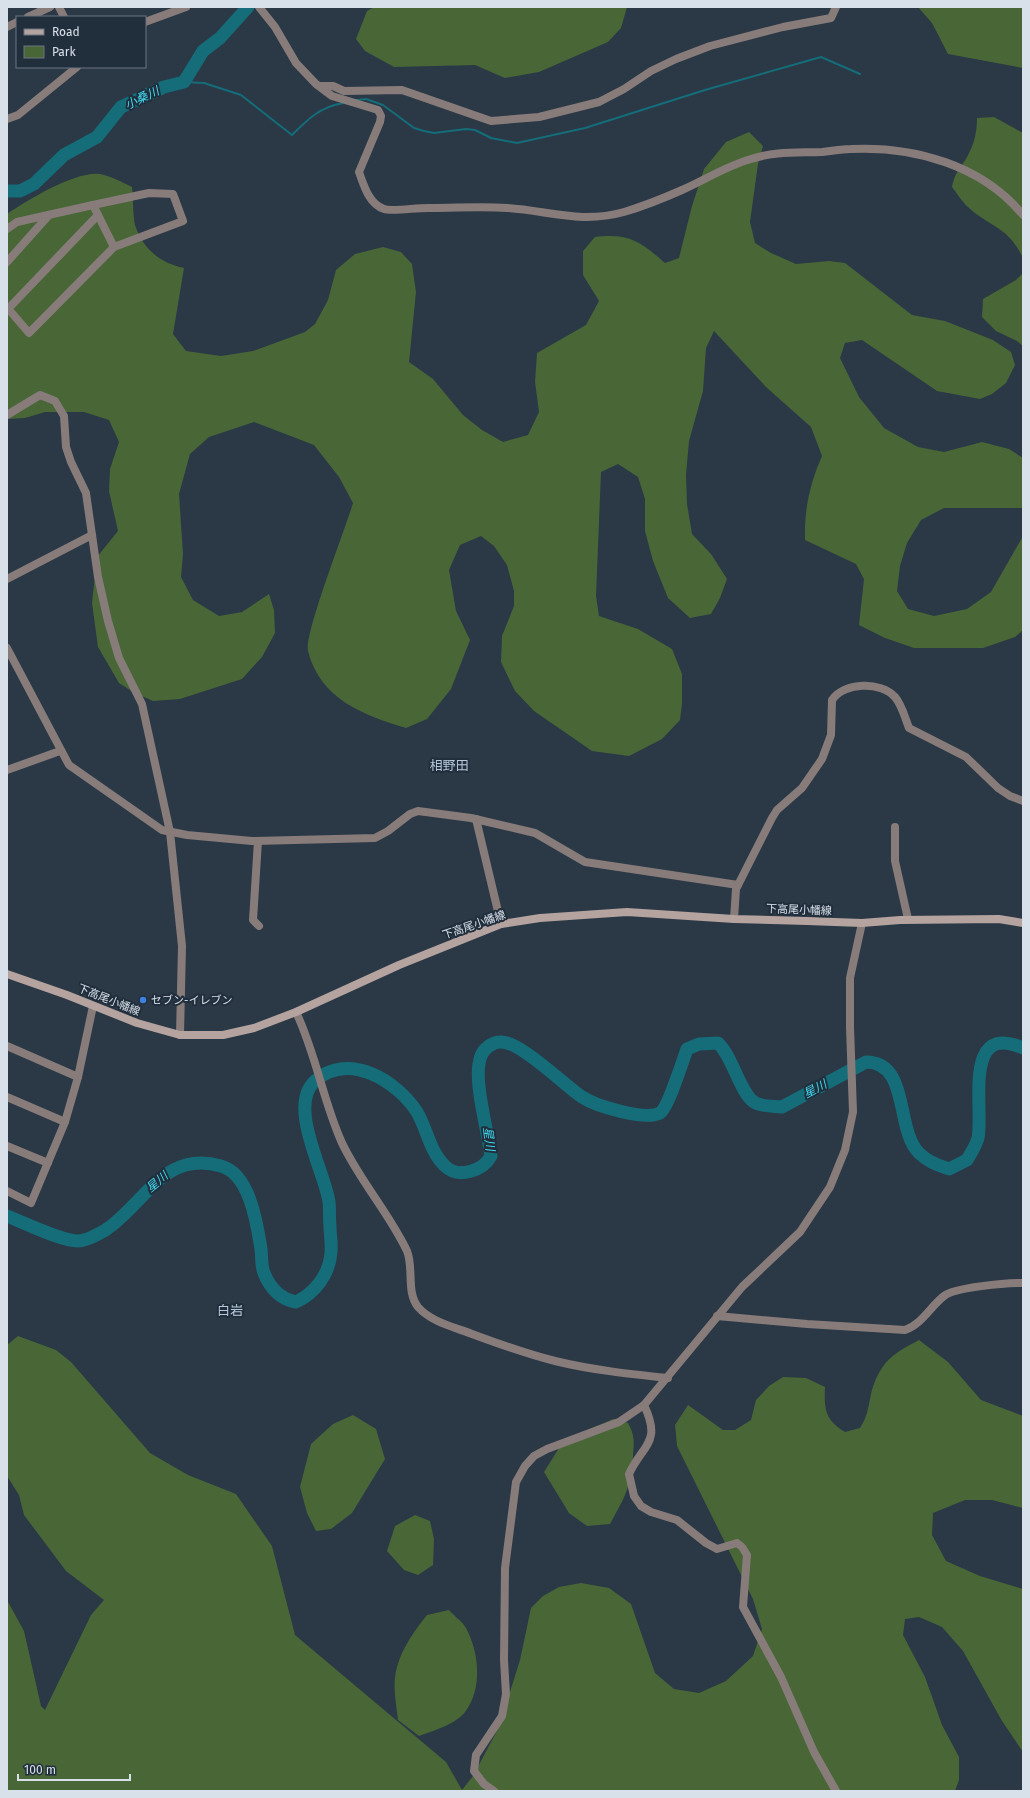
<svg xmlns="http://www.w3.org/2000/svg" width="1030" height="1798" viewBox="0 0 1030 1798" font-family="'Fira Sans','Noto Sans JP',sans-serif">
  <rect width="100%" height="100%" fill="#2b3846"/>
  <g fill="#496637">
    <polygon points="374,7 627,7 621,28 608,42 539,72 505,78 475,65 394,67 365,51 356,39 367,11"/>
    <polygon points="918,7 1023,7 1023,68 948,54 932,23"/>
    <path d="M994 117 1023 133V258C1008 226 989 227 968 207 962 202 957 193 952 187 956 168 963 167 970 151 975 141 977 129 977 118Z"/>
    <path d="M749 132 763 146 758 164 750 222 755 243 771 253 796 264 829 261 845 263 912 315 945 321 993 340 1011 352 1015 365 1006 383 992 394 980 399 937 391 862 340 845 343 840 358 859 397 884 428 918 447 944 452 982 442 1009 449 1023 458V508H944L921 520 907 543 900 566 897 591 908 609 934 616 967 609 991 592 1023 536V630L1015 637 983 648H914L885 638 859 625 864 579 856 564 805 540C804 510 810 483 822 456L811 427 766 387 714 331 706 348 703 391 689 441 686 475 687 504 692 534 711 554 727 579 720 598 711 614 690 618 668 598 653 561 645 531V499L638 477 618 464 601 472 596 596 599 616 638 629 672 649 682 674V704L680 720 662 739 629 756 592 751 534 711 515 691 501 662 502 636 514 606V591L507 565 494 546 481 536 460 545 449 570 456 611 470 640 451 689 427 719 406 728C363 715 320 699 308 651 304 634 346 527 353 503L339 477 314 445 254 422 209 437 190 454 179 494 183 554 181 577 193 600 219 616 242 612 269 594 274 610 275 633 262 657 242 679 180 699 153 701 133 692 119 683 98 647 92 603 97 557 118 531 109 491 110 469 119 442 109 420 84 412H45L25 418 7 419V214C28 200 75 171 100 174 111 176 122 182 132 187 133 196 133 217 135 225 143 249 160 263 184 268L173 334 186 351 221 356 253 351 305 332 315 324 328 300 336 270 355 254 383 247 401 252 412 264 416 292 409 362 433 379 463 415 482 430 503 442 528 435 539 412 535 382 537 353 586 325 599 301 583 275V251L595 237C629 233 640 241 665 263L679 258 692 206 704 169 726 142Z"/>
    <polygon points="1023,273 1023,346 1017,341 996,331 982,317 983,299 1016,280"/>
    <path d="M18 1336 56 1350 71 1362 150 1453 188 1475 236 1494 272 1546 295 1635 446 1762 462 1790 473 1776 499 1727 520 1660 531 1608 543 1596 559 1587 581 1583 609 1588 631 1604 655 1673 674 1689 699 1693 726 1681 753 1656 762 1629 753 1599 677 1446 675 1425 688 1405 723 1430H735L751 1420 756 1400 769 1386 783 1377 806 1378 825 1387C824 1409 825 1420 845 1432L860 1428C869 1414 868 1405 872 1390 881 1361 894 1353 919 1340L948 1362 981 1400 1023 1416V1508L992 1500H965L933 1513 932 1535 946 1561 980 1576 1023 1589V1752L1002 1721 963 1651 942 1627 919 1617 905 1619 903 1635 925 1677 942 1725 959 1757V1780L955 1791H7V1600L24 1631 41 1706 45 1710 91 1615 104 1600 66 1571 24 1515 19 1495 7 1476V1345Z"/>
    <polygon points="353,1415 376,1429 385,1459 352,1513 331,1529 316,1531 307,1513 300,1487 311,1444 333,1424"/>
    <path d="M613 1419 628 1423C635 1436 634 1441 633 1456 631 1487 625 1497 610 1524L587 1526 569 1513 544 1472 559 1448 588 1430Z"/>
    <polygon points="415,1515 430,1521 434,1539 433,1565 418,1575 404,1570 387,1551 395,1526"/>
    <path d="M449 1610C454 1616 462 1621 466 1628 479 1652 483 1689 465 1712 456 1724 433 1731 419 1736L398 1720C396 1703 392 1683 397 1667 402 1648 415 1630 427 1615Z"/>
  </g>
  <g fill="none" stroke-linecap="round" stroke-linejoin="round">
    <g stroke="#146d79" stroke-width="2">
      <path d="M184 82 204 83 241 95 292 135C308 119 320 107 343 103"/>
      <polyline points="357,100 366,99 383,105 414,128 424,131 434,133 466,129 475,130 491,138 517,143 585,128 705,90 821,57 860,74"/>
    </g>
    <g stroke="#146d79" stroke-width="13">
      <polyline points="7,191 20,191 34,184 64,155 97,137 121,107 164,87 184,82 203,51 220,38 248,7"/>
      <path d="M7 1216C25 1223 61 1241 78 1241 87 1241 96 1235 104 1231 144 1206 163 1149 221 1166 250 1174 257 1224 261 1249 262 1257 261 1266 264 1273 270 1288 280 1299 296 1302 315 1293 329 1275 331 1253 332 1244 330 1235 330 1226 329 1218 330 1210 329 1202 325 1172 287 1106 315 1081 349 1051 397 1081 417 1112 427 1129 430 1152 445 1166 458 1179 483 1171 491 1156 488 1132 475 1086 479 1064 480 1056 483 1050 489 1046 492 1044 496 1042 500 1042 519 1040 564 1085 582 1097 596 1106 645 1121 660 1113 668 1108 683 1060 687 1049L699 1044 718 1043C733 1057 740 1093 754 1102 761 1107 774 1106 782 1107L866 1062C910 1062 895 1129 919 1153 928 1162 938 1165 949 1169L967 1160C971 1153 976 1146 978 1138 984 1109 962 1021 1023 1048"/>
    </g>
    <g stroke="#877c7a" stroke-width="8">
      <polyline points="59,7 64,17"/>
      <path d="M259 7 275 27 296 63 316 84 332 96 378 110 381 116 380 122 359 172C364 186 369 204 384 209 392 212 420 207 431 208 456 208 482 206 507 208 550 211 581 224 624 212 644 206 664 198 682 190 705 180 726 166 751 159 775 151 797 153 822 152 832 151 841 149 851 149 914 146 982 165 1023 215"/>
      <polyline points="28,17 50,7"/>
      <polyline points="145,22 186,7"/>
      <polyline points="7,27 17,22"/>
      <polyline points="321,86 333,86 344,91 402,90 491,121 539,117 599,102 624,89 651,71 676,59 710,46 783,27 831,18 836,7"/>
      <polyline points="7,119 18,115 77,67"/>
      <polyline points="93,205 149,193 173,194 183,221 114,247"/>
      <polyline points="7,229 17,222 93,205 114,247 29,333 11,312 7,310"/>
      <polyline points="7,262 49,215"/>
      <polyline points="7,310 98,215"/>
      <polyline points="7,415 40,395 55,401 64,416 66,447 71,462 86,493 98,577 108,621 119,658 142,704 170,832 182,946 180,1035"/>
      <polyline points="7,579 92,535"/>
      <polyline points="7,648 69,765 162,830 187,835 252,841 375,838 388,831 410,814 418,811 471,818 535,833 585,862 738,885"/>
      <polyline points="7,770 60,751"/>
      <polyline points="476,819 501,924"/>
      <polyline points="895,827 895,861 908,919"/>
      <polyline points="258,841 253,920 259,926"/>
      <path d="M734 919 736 889 772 818 777 810 802 788 822 759 831 735 832 700C844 682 881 681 895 697 902 705 905 718 909 728L966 757 998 788 1010 796 1023 801"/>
      <path d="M296 1012C316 1054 323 1101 342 1143 360 1181 389 1213 407 1251 414 1268 406 1292 418 1307 431 1322 454 1327 472 1334 499 1344 526 1354 555 1361 592 1370 630 1374 668 1378"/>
      <polyline points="7,1046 78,1077 65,1122 31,1203 7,1191"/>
      <polyline points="78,1077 93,1006"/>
      <polyline points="7,1097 65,1122"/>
      <polyline points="7,1146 48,1163"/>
      <path d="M717 1316 807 1324 905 1330C922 1324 930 1307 944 1296 955 1287 1007 1283 1023 1283"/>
      <path d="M644 1405C662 1443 643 1444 629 1474L634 1496 641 1506 651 1512 677 1520 706 1543 717 1549 737 1543 742 1547 747 1555 743 1607 781 1677 814 1752 836 1791"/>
    </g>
    <polyline stroke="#877c7a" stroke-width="8" points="494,1791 484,1784 474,1771 476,1755 502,1716 506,1694 504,1660 505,1568 516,1482 525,1466 534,1456 547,1449 619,1422 644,1405 742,1287 800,1232 830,1187 845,1150 853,1112 850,1027 850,978 862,923"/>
    <polyline stroke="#b4a39f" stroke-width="8" points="7,974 67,995 137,1023 180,1035 223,1035 254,1028 296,1012 399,965 501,924 540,918 627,912 734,919 807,921 862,923 900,920 999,919 1023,923"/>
  </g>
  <circle fill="#3f7fe0" stroke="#212e3c" stroke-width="1.5" cx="143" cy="1000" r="4"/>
  <g text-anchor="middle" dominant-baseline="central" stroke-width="4" stroke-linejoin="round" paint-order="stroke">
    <g font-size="11" fill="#d8e0ea" stroke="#212e3c">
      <text transform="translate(799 910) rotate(2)">下高尾小幡線</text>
      <text transform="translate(474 925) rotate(-19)">下高尾小幡線</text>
      <text transform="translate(109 1000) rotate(22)">下高尾小幡線</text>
    </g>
    <g font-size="11" fill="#d8e0ea" stroke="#212e3c" text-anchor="start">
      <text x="151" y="1000">セブン-イレブン</text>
    </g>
    <g font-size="12" font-style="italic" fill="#41def5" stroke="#212e3c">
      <text transform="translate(142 98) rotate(-26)">小桑川</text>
      <text transform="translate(815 1089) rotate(-28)">星川</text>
      <text transform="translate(489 1139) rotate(83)">星川</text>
      <text transform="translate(157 1182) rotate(-40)">星川</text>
    </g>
    <g font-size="13" fill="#b8c8da" stroke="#212e3c">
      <text x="449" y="765">相野田</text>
      <text x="230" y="1310">白岩</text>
    </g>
  </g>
  <rect width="1030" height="1798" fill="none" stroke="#d8e0ea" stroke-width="16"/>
  <rect x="16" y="16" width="130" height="52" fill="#212e3c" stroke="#6a7582"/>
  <rect x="24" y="29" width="20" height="6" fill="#b4a39f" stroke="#6a7582"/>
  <text x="52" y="36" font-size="12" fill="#d8e0ea">Road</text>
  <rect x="24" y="46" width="20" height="12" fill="#496637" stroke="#6a7582"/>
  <text x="52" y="56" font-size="12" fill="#d8e0ea">Park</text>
  <path d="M18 1774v6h112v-6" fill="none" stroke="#d8e0ea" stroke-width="2"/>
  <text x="24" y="1774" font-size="12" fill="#d8e0ea" stroke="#212e3c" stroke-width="3" paint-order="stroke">100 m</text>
</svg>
